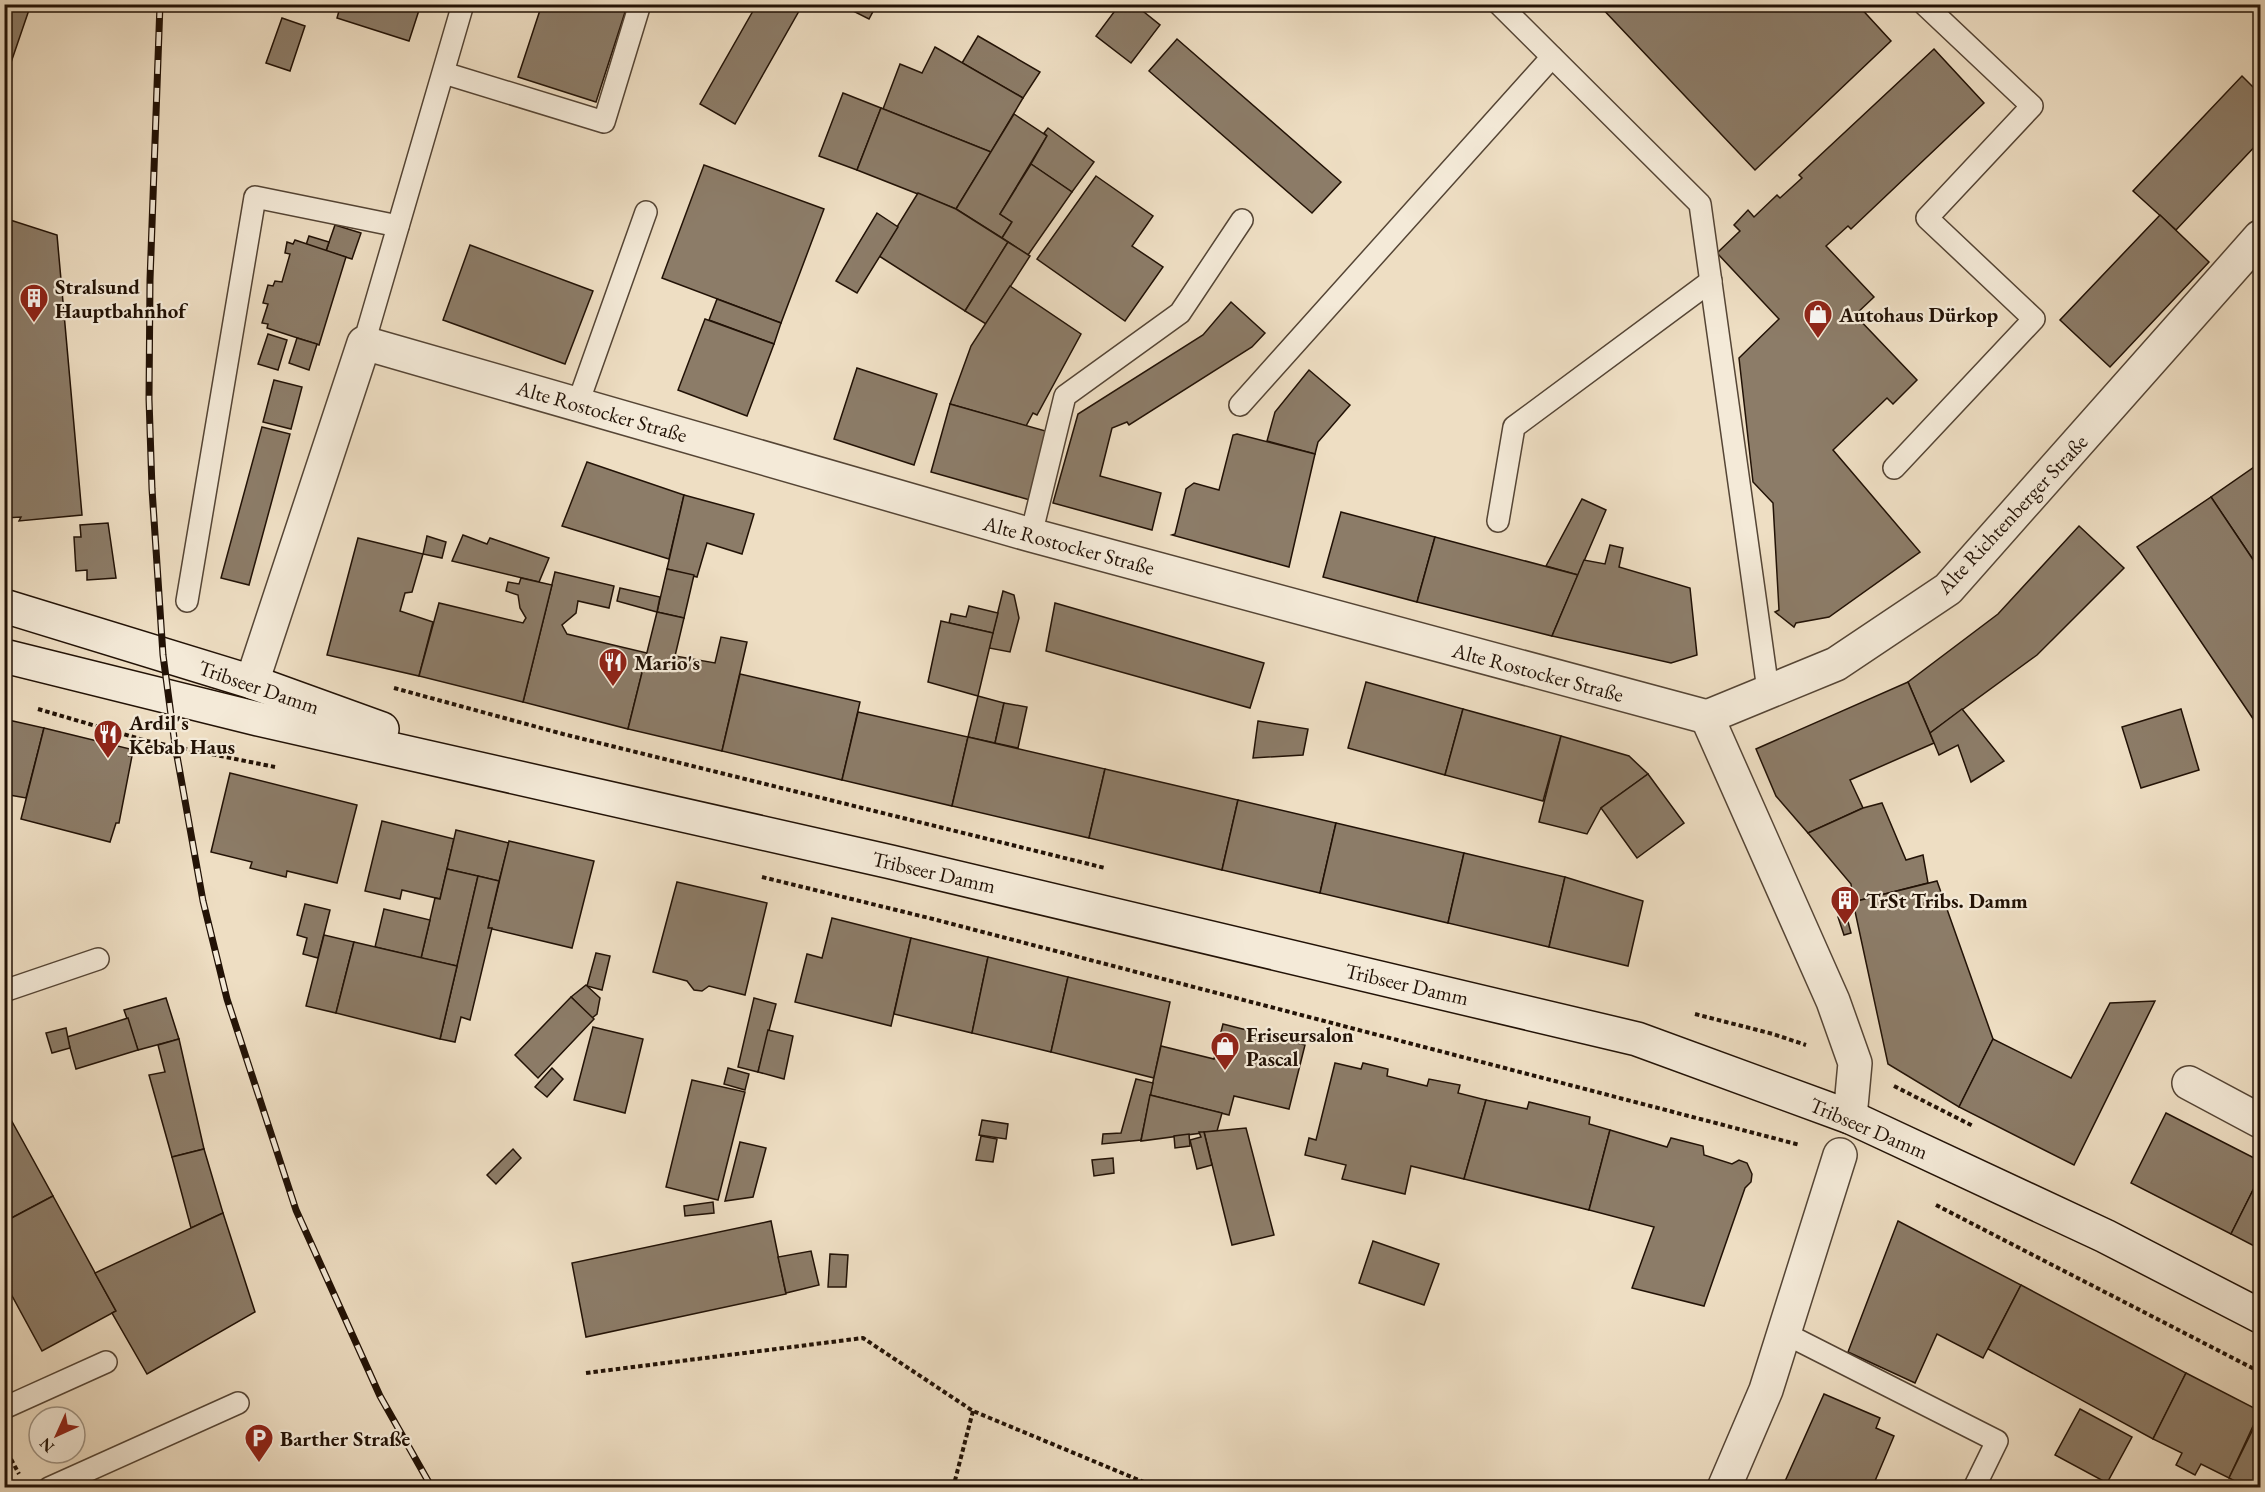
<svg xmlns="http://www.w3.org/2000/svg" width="2265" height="1492" viewBox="0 0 2265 1492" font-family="'EB Garamond',serif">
  <rect width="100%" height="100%" fill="#eedec3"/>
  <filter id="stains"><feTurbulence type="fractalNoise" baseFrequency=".00333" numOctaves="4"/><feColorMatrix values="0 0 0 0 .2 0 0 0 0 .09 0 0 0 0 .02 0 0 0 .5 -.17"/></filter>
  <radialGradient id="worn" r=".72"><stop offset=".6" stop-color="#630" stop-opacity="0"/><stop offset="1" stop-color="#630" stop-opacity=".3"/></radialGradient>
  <g fill="#8c7c68" stroke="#221206" stroke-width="1.5">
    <polygon points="4,4 31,4 4,83"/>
    <polygon points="341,4 421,4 409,41 337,18"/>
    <polygon points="542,4 627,6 596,102 518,77"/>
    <polygon points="757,4 803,4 735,124 700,104"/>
    <polygon points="849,4 877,4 869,19 847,8"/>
    <polygon points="1120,4 1134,4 1160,25 1131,63 1096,36"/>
    <polygon points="1598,4 1857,4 1891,41 1755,170"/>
    <polygon points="282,18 305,26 290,71 266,63"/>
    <polygon points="978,36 1040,72 1023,98 962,63"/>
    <polygon points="1177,39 1341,182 1312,213 1149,71"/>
    <polygon points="935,47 1023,98 991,152 883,109 900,64 922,73"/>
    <polygon points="1934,49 1984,103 1851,229 1848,226 1826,246 1874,297 1855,315 1917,380 1893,404 1887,398 1833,450 1920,552 1829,617 1796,623 1794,627 1775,612 1779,610 1773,503 1753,482 1739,358 1779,319 1717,253 1740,231 1734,225 1748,210 1754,217 1777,195 1780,198 1802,178 1799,175"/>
    <polygon points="2242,76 2260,94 2260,141 2176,230 2133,191"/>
    <polygon points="843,93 881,108 857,170 819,156"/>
    <polygon points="881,108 991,152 956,209 857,170"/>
    <polygon points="1014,114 1047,136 1000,214 1012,222 1002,238 956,209"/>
    <polygon points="1048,128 1094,162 1072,192 1031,164 1047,136 1044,133"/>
    <polygon points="1031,164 1072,192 1028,255 1002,238 1012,222 1000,214"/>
    <polygon points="704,165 824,209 781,323 662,278"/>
    <polygon points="1096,176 1153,216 1132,246 1163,267 1125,321 1037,259"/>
    <polygon points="918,193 956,209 1008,242 965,311 879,256"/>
    <polygon points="877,213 898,227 857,293 836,281"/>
    <polygon points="2160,215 2209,262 2110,367 2060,320"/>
    <polygon points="4,218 57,235 82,515 19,521 21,517 4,518 4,475 10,475 4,411"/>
    <polygon points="335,225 361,233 352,259 326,251"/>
    <polygon points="309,236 329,242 326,251 306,245"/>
    <polygon points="295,240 346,257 319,345 267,328 268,324 262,323 268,304 263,303 268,285 273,286 275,281 282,282 290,254 285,253 287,242 293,244"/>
    <polygon points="1008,242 1030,256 986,324 965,311"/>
    <polygon points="470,245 593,291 565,364 443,320"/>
    <polygon points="1010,286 1081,334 1037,415 1033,413 1026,426 950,404 971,346"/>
    <polygon points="717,299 781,323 774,344 709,320"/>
    <polygon points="1231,302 1265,333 1252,347 1129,425 1127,422 1112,428 1100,476 1161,493 1152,530 1053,503 1078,414 1203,335"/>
    <polygon points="705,319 774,344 747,416 678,390"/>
    <polygon points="268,334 287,340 278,370 258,364"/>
    <polygon points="297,338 317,344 309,370 289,363"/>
    <polygon points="857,368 937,394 914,465 834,439"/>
    <polygon points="1309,370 1350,405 1318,442 1315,454 1267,441 1275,412"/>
    <polygon points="274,380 302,387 291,429 263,422"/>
    <polygon points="950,404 1049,432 1030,500 931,472"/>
    <polygon points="262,427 290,434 249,585 221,578"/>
    <polygon points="1237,434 1315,454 1289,567 1172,535 1175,534 1186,489 1194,483 1219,490 1233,435"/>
    <polygon points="587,462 684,495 669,559 562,526"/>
    <polygon points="2260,463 2260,570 2211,497"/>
    <polygon points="684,495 754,514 742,554 707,543 697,577 667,569"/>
    <polygon points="2211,497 2260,570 2260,729 2137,547"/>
    <polygon points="1582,499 1606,510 1578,575 1546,566"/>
    <polygon points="1341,512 1435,537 1417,602 1323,577"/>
    <polygon points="108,523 116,578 87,580 87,570 76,571 74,537 81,537 80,525"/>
    <polygon points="2079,526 2124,568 2037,655 1930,733 1908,682 1998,614"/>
    <polygon points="463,535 487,544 490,538 549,558 539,582 452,561"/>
    <polygon points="427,536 446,542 442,558 423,554"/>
    <polygon points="1435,537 1578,575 1552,636 1417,602"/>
    <polygon points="358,538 423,554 412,592 405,593 400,611 433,622 419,676 327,655"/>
    <polygon points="1610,545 1623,548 1619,567 1690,588 1697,655 1671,663 1552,636 1584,560 1605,564"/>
    <polygon points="667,569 694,575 684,618 657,612"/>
    <polygon points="555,572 614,586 609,608 578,601 576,613 562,625 567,634 647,653 628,729 523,702"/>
    <polygon points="521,578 552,585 523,702 419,676 439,603 523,623 526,618 520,608 518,595 506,591 508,582 519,584"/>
    <polygon points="620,588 660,597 657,612 617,601"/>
    <polygon points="1003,591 1014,595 1019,618 1010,652 989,648"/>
    <polygon points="1055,603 1264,663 1250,708 1046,651"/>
    <polygon points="969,606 998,613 993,633 949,623 951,614 966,617"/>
    <polygon points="657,612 684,618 675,656 715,663 721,637 747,642 722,751 628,729"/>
    <polygon points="941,621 993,633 978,696 928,682"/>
    <polygon points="740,674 860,702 842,780 722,751"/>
    <polygon points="1366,682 1463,709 1445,775 1348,748"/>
    <polygon points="1908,682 1934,743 1850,780 1863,808 1808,833 1776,796 1756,749"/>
    <polygon points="978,696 1004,703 995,743 968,737"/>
    <polygon points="1004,703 1027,707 1018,748 995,743"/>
    <polygon points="1463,709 1561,736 1543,801 1445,775"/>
    <polygon points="1962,709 2004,761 1971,782 1958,745 1939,755 1930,733"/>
    <polygon points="2181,709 2199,770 2141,788 2122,727"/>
    <polygon points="858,712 968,737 952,806 842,780"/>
    <polygon points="4,719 44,728 26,798 4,794"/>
    <polygon points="1258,721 1308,729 1303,755 1253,758"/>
    <polygon points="44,728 130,749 129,756 132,756 119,823 116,823 110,842 21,819"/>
    <polygon points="1561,736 1629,756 1648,774 1601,808 1587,834 1539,822"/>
    <polygon points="968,737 1105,769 1089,838 952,806"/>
    <polygon points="1105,769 1238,800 1222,870 1089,838"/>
    <polygon points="230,773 357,805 337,883 287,871 286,877 250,868 252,862 211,852"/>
    <polygon points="1648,774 1684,823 1637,858 1601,808"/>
    <polygon points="1238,800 1336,823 1320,893 1222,870"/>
    <polygon points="1882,803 1906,860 1923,855 1928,883 1853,902 1851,884 1808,833 1863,808"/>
    <polygon points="382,821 454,839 440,899 402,890 400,899 365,891"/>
    <polygon points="1336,823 1464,853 1448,923 1320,893"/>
    <polygon points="456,830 509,843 499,881 447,869"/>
    <polygon points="509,841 594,861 572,948 488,928"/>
    <polygon points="1464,853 1565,877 1549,947 1448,923"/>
    <polygon points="447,869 478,876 457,966 421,958 435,898 440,899"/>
    <polygon points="478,876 499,881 488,928 492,928 470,1020 461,1017 455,1042 440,1039"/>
    <polygon points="1565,877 1643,901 1628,966 1549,947"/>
    <polygon points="1937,881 1993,1039 1959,1107 1888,1064 1853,902"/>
    <polygon points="677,882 767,903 745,995 709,986 702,991 694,990 687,981 653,972"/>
    <polygon points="305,904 330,910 318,958 303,954 307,938 297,935"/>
    <polygon points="384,909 430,920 421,958 375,947"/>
    <polygon points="1846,914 1851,933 1844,935 1838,917"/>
    <polygon points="832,918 911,938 891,1026 795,1002 807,954 822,958"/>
    <polygon points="324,935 354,942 336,1013 306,1006"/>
    <polygon points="911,938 988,957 972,1033 894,1014"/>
    <polygon points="354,942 457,966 440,1039 336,1013"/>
    <polygon points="596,953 610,956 602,990 587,986"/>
    <polygon points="988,957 1068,977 1051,1052 972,1033"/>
    <polygon points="1068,977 1170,1002 1154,1078 1051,1052"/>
    <polygon points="586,985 600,998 597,1014 592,1018 571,997"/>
    <polygon points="571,997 594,1019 538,1078 515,1055"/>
    <polygon points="166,998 179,1039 138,1050 124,1010"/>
    <polygon points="754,998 776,1004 758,1072 738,1067"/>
    <polygon points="2155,1001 2074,1165 1959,1107 1993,1039 2071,1078 2110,1003"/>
    <polygon points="128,1018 138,1050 76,1069 67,1037"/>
    <polygon points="1223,1024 1305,1045 1289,1109 1234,1096 1229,1115 1150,1095 1161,1046 1214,1059"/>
    <polygon points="593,1027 643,1039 625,1113 574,1100"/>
    <polygon points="66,1028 70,1048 52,1053 46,1033"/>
    <polygon points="768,1030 793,1036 784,1079 758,1072"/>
    <polygon points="179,1039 204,1149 172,1157 149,1075 165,1072 158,1045"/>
    <polygon points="1335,1063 1361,1069 1363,1063 1388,1069 1387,1076 1427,1086 1429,1079 1460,1085 1458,1093 1486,1100 1464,1179 1411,1166 1405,1194 1342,1179 1346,1165 1305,1155 1309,1138 1316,1140"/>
    <polygon points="552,1068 563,1079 547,1097 535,1087"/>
    <polygon points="728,1068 749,1074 745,1090 724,1084"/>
    <polygon points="1136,1079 1153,1083 1141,1140 1102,1144 1103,1134 1121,1133"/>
    <polygon points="692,1080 745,1092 718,1200 666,1187"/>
    <polygon points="1150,1095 1222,1113 1217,1131 1141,1141"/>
    <polygon points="1486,1100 1527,1109 1529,1102 1590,1117 1589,1124 1610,1130 1589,1210 1464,1179"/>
    <polygon points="4,1107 53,1196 4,1222"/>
    <polygon points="2166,1113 2260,1161 2260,1176 2231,1234 2131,1183"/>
    <polygon points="982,1120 1008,1124 1006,1139 979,1135"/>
    <polygon points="1246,1128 1274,1235 1232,1245 1204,1132"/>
    <polygon points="1610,1130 1667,1147 1671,1138 1703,1146 1704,1155 1732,1164 1739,1160 1747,1163 1752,1174 1751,1182 1745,1188 1704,1306 1632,1288 1654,1227 1589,1210"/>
    <polygon points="1199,1132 1204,1132 1212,1165 1197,1169 1190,1140 1201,1137"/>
    <polygon points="1189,1134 1190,1146 1175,1148 1174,1136"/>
    <polygon points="981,1136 997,1139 993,1162 976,1160"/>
    <polygon points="740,1142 766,1148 753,1197 725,1201"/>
    <polygon points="204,1149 223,1213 191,1228 172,1157"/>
    <polygon points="513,1149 521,1158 496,1184 487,1175"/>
    <polygon points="1113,1158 1114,1173 1094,1176 1092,1160"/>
    <polygon points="2260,1176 2260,1249 2231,1234"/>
    <polygon points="53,1196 116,1311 42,1351 4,1281 4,1222"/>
    <polygon points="713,1202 714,1213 685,1216 684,1206"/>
    <polygon points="223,1213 255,1312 147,1374 112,1313 116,1311 95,1273"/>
    <polygon points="771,1221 786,1294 586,1337 572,1263"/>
    <polygon points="1898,1221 2021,1285 1983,1358 1937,1334 1915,1383 1848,1352"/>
    <polygon points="1373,1241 1439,1264 1424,1305 1359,1283"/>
    <polygon points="811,1251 819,1285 786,1293 778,1257"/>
    <polygon points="830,1254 848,1255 846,1287 828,1287"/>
    <polygon points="2021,1285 2186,1373 2153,1439 1988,1349"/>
    <polygon points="2186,1373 2260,1411 2229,1478 2201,1464 2195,1475 2176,1465 2182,1453 2153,1439"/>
    <polygon points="1824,1394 1880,1418 1876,1428 1894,1436 1872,1488 1782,1488"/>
    <polygon points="2080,1409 2132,1437 2107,1483 2055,1455"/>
    <polygon points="2260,1415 2260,1488 2248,1488 2229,1478"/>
  </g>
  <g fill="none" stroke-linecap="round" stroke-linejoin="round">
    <g stroke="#554535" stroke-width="24">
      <g id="lane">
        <polyline points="1499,4 1700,204 1768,690"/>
        <polyline points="444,73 604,122 640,4"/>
        <polyline points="364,343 463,4"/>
        <polyline points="578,403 646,212"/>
        <polyline points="1240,405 1552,57"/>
        <polyline points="1894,468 2034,319 1927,218 2032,106 1924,4"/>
        <polyline points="1498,521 1514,427 1711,281"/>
        <polyline points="1031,535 1065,396 1180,313 1242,220"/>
        <polyline points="187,601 255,197 398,226"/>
        <polyline points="4,991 98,959"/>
        <polyline points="1784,1333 1997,1441 1974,1488"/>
        <polyline points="4,1408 106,1362"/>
        <polyline points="49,1488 238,1403"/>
      </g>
    </g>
    <g stroke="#554535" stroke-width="36">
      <g id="street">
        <polyline points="252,682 364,343 1031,535 1707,717"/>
        <polyline points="1707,717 1836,664 1948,589 2260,237"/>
        <polyline points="1707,717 1833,1001 1855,1063 1850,1117"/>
        <polyline points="2189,1083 2260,1121"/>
        <polyline points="1724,1488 1766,1390 1840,1155"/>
      </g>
    </g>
    <g stroke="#221206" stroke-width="36">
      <g id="secondary">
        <polyline points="4,606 252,682 382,729"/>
        <polyline points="4,656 258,719 891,862 1637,1039 1850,1117 2105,1236 2260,1316"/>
      </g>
    </g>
    <g stroke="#221206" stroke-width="4" stroke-dasharray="4.5 3" stroke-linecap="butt">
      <polyline points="394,688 563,734 1105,868"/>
      <polyline points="38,709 147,741 275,767"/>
      <polyline points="762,877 933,919 1800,1145"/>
      <polyline points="1695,1014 1773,1034 1806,1045"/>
      <polyline points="1894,1086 1973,1126"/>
      <polyline points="1936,1205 2260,1372"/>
      <polyline points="586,1373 863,1338 973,1411 1158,1488"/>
      <polyline points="4,1446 19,1474"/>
      <polyline points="953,1488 973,1411"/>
    </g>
    <use href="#lane" stroke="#f4ead8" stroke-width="21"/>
    <use href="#street" stroke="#f4ead8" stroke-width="33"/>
    <use href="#secondary" stroke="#f4ead8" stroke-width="33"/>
    <g stroke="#221206" stroke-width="7">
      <polyline id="rail" points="160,4 150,280 149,399 152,489 163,655 175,745 203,901 227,999 296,1210 380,1396 432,1488"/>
    </g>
    <use href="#rail" stroke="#f4ead8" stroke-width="4.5" stroke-dasharray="14" stroke-linecap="butt"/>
  </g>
  <defs>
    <g id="building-pin" transform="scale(1.5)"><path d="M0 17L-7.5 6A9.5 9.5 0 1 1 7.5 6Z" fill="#8f2418" stroke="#f4ead8"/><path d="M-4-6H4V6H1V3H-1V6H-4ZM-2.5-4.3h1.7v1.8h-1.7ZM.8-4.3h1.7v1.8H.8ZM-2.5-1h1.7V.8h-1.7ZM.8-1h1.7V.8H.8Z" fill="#fff"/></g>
    <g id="shop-pin" transform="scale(1.5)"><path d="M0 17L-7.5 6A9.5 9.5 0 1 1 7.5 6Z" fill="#8f2418" stroke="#f4ead8"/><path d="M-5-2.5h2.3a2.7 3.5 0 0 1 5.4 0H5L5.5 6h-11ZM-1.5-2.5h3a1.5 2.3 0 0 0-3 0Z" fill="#fff"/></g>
    <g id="restaurant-pin" transform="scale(1.5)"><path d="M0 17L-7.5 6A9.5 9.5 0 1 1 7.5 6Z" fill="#8f2418" stroke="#f4ead8"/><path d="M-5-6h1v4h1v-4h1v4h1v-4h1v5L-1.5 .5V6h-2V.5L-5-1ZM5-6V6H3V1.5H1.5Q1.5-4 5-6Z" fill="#fff"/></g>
    <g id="parking-pin" transform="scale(1.5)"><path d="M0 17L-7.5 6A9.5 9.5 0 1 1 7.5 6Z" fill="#8f2418" stroke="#f4ead8"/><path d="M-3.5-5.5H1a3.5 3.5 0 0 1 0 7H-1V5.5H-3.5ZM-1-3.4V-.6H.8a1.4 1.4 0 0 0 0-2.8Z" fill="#fff"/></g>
  </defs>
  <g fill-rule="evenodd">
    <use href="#building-pin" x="34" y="298"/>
    <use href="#shop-pin" x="1818" y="314"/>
    <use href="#restaurant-pin" x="613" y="662"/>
    <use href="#restaurant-pin" x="108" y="734"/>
    <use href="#building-pin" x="1845" y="900"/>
    <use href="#shop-pin" x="1225" y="1046"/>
    <use href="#parking-pin" x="259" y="1438"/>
  </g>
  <g text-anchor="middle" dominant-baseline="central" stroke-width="4.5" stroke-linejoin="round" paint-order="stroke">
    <g font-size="21" font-weight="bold" fill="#221206" stroke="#f4ead8" text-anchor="start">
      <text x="55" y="286">Stralsund<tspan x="55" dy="24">Hauptbahnhof</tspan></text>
      <text x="1839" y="314">Autohaus Dürkop</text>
      <text x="634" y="662">Mario's</text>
      <text x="129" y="722">Ardil's<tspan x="129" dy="24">Kebab Haus</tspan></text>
      <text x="1866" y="900">TrSt Tribs. Damm</text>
      <text x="1246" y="1034">Friseursalon<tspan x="1246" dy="24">Pascal</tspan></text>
      <text x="280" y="1438">Barther Straße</text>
    </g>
    <g font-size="21" fill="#221206" stroke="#f4ead8">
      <text transform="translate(602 411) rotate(16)">Alte Rostocker Straße</text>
      <text transform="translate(2012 514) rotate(-47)">Alte Richtenberger Straße</text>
      <text transform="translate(1069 545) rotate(15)">Alte Rostocker Straße</text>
      <text transform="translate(1538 672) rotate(15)">Alte Rostocker Straße</text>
      <text transform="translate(259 687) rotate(19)">Tribseer Damm</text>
      <text transform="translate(934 872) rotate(13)">Tribseer Damm</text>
      <text transform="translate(1407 984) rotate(13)">Tribseer Damm</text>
      <text transform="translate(1869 1128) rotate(23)">Tribseer Damm</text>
    </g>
  </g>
  <rect width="2265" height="1492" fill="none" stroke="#eedec3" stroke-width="24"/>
  <rect x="6" y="6" width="2253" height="1480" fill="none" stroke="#221206" stroke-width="3"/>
  <rect x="12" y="12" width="2241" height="1468" fill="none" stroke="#221206" stroke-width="1.5"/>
  <g transform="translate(57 1435) rotate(225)"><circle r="28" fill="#f4ead8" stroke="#a09484" stroke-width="1.5"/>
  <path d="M0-4.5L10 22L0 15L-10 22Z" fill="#8f2418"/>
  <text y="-9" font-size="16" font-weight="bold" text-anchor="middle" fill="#221206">N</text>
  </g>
  <rect width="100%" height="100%" filter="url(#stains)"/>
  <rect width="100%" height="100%" fill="url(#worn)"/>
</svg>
